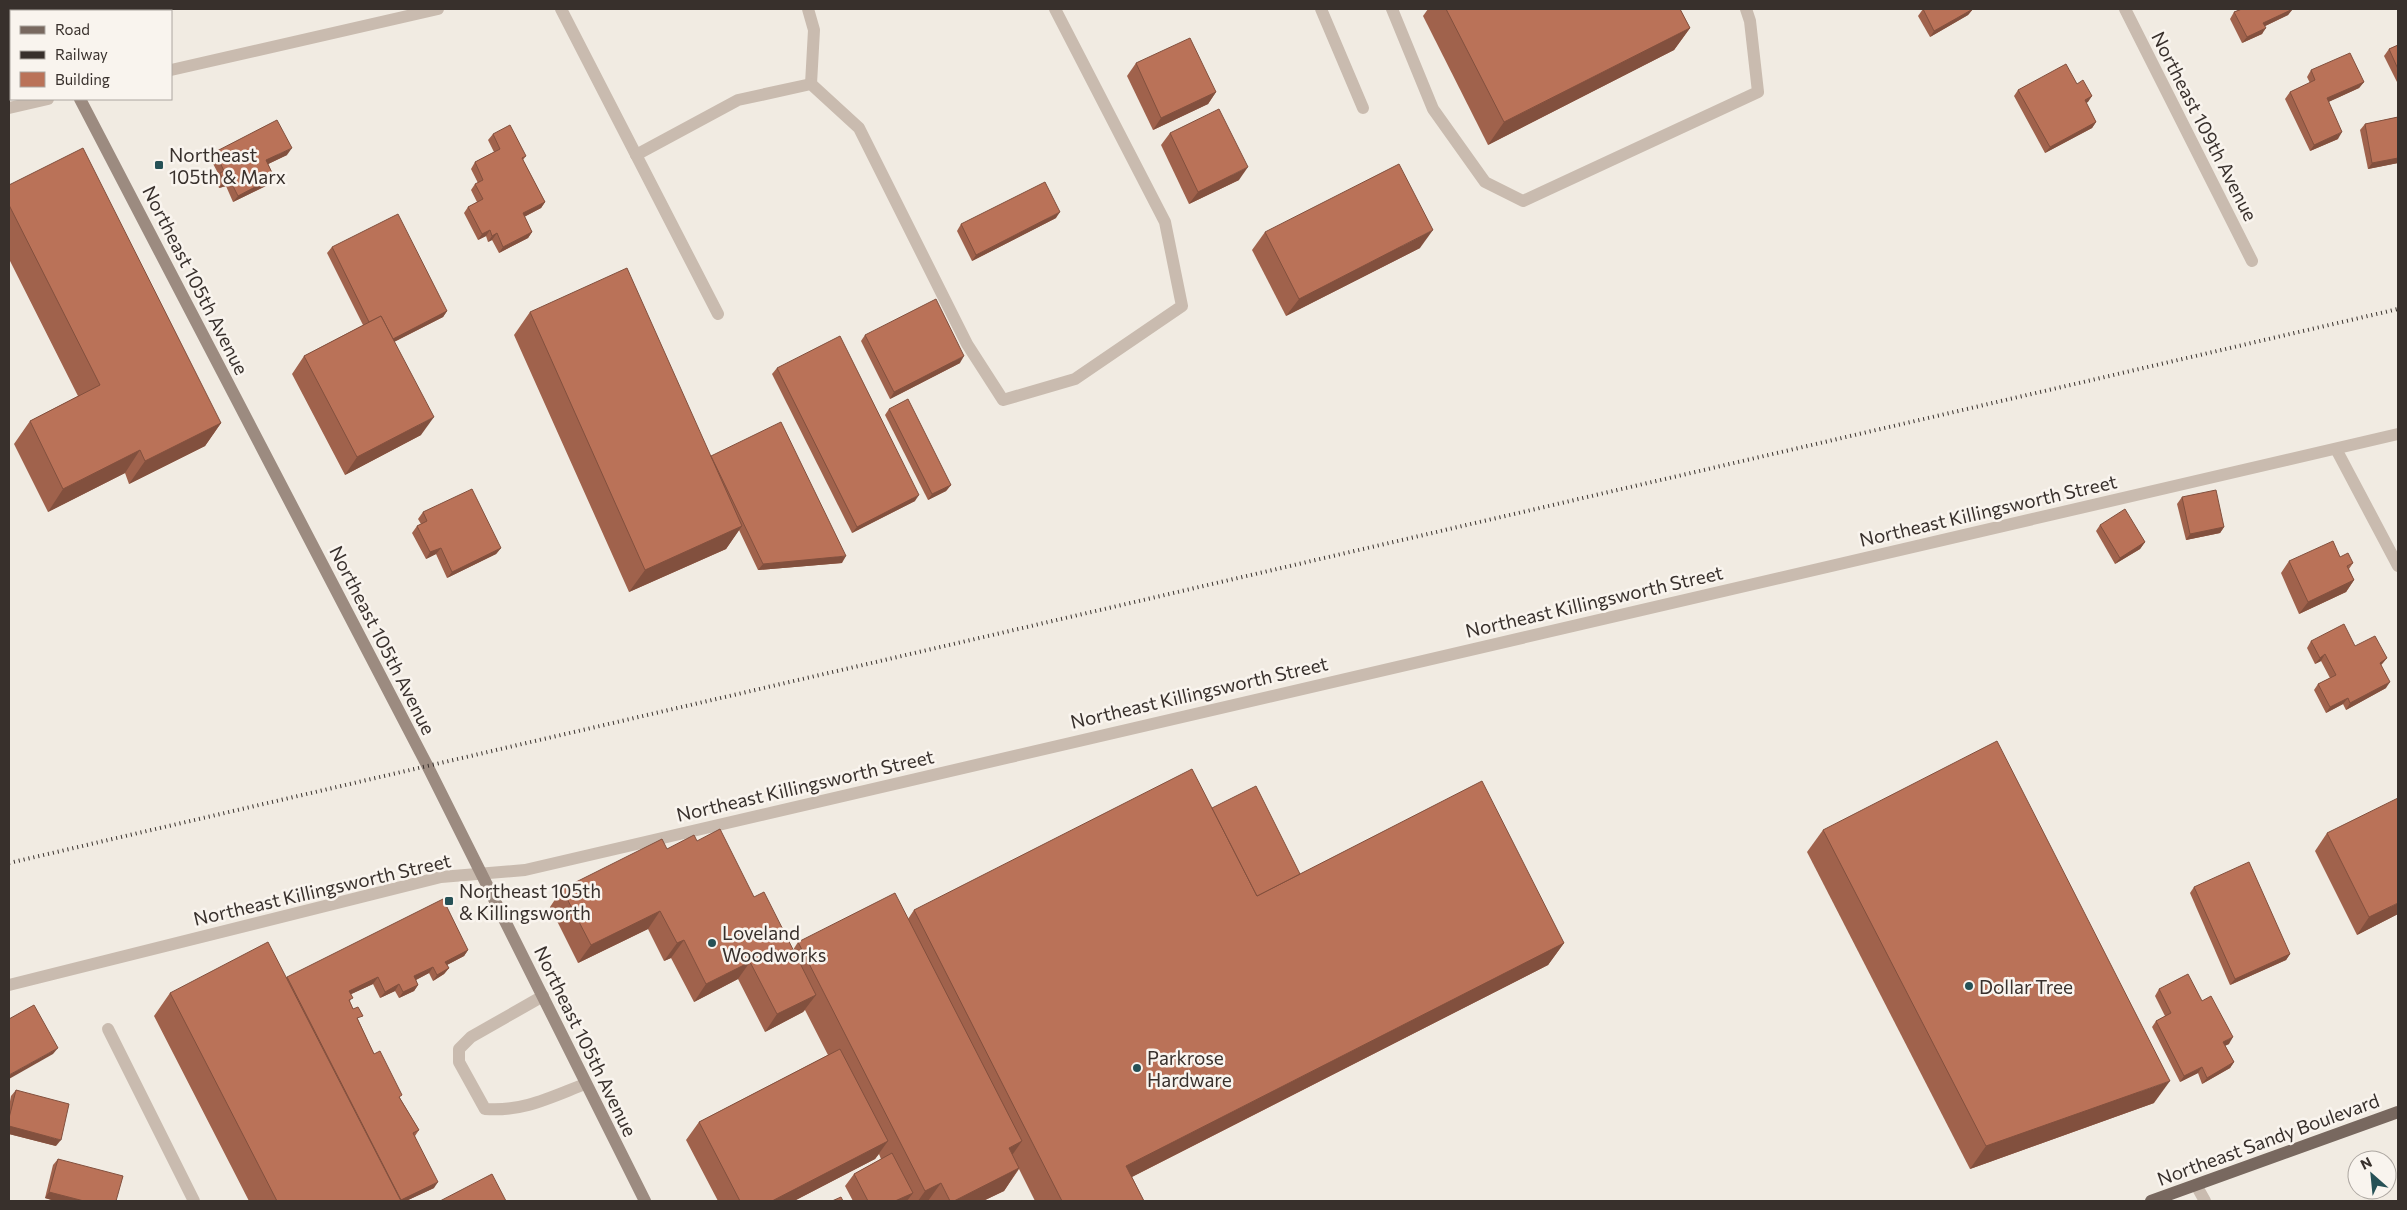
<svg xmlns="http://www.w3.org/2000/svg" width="2407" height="1210" viewBox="0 0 2407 1210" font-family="Commissioner,sans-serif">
  <rect width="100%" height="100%" fill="#f1ebe2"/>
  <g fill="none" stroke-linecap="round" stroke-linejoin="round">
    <g stroke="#c9bbaf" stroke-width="12">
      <polyline points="561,9 718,314"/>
      <polyline points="808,9 814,30 811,84"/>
      <polyline points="1321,9 1363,108"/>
      <polyline points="1392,9 1433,109 1485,182 1523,201 1758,92 1750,21 1746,9"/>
      <polyline points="636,155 738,100 811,84 859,128 967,344 1003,400 1075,379 1182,306 1165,222 1055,9"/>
      <path d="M543 996 471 1037 459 1049V1062L485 1109C523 1112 551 1097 585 1084"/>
      <polyline points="108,1029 194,1201"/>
    </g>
    <g stroke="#c9bbaf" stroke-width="12">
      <polyline points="2125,9 2252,261"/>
      <polyline points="171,70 438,9"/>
      <polyline points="9,108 48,99"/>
      <polyline points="2336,449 2398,566"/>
      <polyline points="9,985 441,877 525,870 2398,434"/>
      <polyline points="2196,1185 2205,1201"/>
    </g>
    <g stroke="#9c8b80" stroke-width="12">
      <polyline points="34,9 36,11"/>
      <polyline points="80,99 427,765 645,1201"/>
    </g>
    <polyline stroke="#78685f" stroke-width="12" points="2151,1201 2398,1112"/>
    <polyline stroke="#38302c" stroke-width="4" stroke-dasharray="1 4" stroke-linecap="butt" points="9,863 2398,309"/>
  </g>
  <g fill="#a0624c">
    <polygon points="1428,9 1680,9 1690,28 1674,50 1488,145 1423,16"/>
    <polygon points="1923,9 1973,9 1968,15 1930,37 1918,16"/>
    <polygon points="2241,9 2292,9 2288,15 2265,26 2262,34 2242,43 2230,19 2234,12"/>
    <polygon points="2398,45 2398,84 2384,56 2389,49"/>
    <polygon points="1136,63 1216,92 1208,104 1153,130 1127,76"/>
    <polygon points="2311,70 2364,82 2359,88 2328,102 2338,139 2310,151 2285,99 2290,92 2310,83 2307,77"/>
    <polygon points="2077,84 2092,96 2086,103 2096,122 2092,128 2045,153 2014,96 2018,90"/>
    <polygon points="2398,117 2398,163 2368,169 2360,130 2365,124"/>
    <polygon points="1170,133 1239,180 1189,204 1161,145"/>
    <polygon points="493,134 526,156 523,160 545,202 541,208 524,217 532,232 528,238 499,253 492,240 488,242 486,236 478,240 464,213 468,207 477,202 471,190 475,184 478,183 471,169 475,162 494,152 488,140"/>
    <polygon points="215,152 287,155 268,164 274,177 270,184 233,202 226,186 219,188 216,179 219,175 210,158"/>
    <polygon points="9,185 221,423 205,446 129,484 125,473 48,512 14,444 30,421 78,396 9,259"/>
    <polygon points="1056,218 972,261 957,231 961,224"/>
    <polygon points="1265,232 1420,248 1286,316 1252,250"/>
    <polygon points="332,247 447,311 443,317 394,342 421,435 345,475 292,374 304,356 363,325 327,253"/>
    <polygon points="530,312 710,456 842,563 758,570 739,530 726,549 629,592 514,335"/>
    <polygon points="865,335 960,363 890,399 861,341"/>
    <polygon points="777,368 915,501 852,533 772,374"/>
    <polygon points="889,409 951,485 946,491 928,500 885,415"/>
    <polygon points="2182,497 2224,527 2220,533 2186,540 2177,504"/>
    <polygon points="423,512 501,548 496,554 447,578 436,554 426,559 412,533 417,526 421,524 418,519"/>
    <polygon points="2100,525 2145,542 2140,549 2115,564 2096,531"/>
    <polygon points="2340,557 2353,563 2349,569 2354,580 2346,592 2299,614 2281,573 2289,561"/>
    <polygon points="2311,641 2355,646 2387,658 2381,665 2386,688 2346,710 2343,704 2326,713 2314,690 2318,684 2330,678 2321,661 2315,664 2307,648"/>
    <polygon points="1212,808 1300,874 1564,943 1548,965 1132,1177 1144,1201 1035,1201 1019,1169 1004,1191 983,1201 853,1201 845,1186 854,1174 881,1159 879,1154 875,1159 794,1201 718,1201 686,1140 699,1122 828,1055 805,1010 803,1012 765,1032 738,979 694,1002 671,958 664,961 648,929 578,963 550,907 562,889 667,849 697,841 754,897 793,950 798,942 908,919 914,910"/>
    <polygon points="1823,830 2154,1103 1970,1169 1807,852"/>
    <polygon points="2327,833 2398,914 2357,935 2315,851"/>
    <polygon points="2194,887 2290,954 2286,960 2230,985 2190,893"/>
    <polygon points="468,950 464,956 447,965 449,968 444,974 433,981 429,973 416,980 418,985 414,991 399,998 395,991 380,998 373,984 351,994 350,1002 374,1054 419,1130 415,1136 434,1188 406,1201 249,1201 154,1016 170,993 286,977"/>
    <polygon points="2159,989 2202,1001 2229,1044 2225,1045 2234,1062 2230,1068 2202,1084 2198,1073 2180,1082 2152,1027 2156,1021 2165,1016 2155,996"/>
    <polygon points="16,1090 56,1146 9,1134 9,1107 11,1096"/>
    <polygon points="58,1159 116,1201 55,1201 45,1198 53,1165"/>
  </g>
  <g fill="#82503e">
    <polygon points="1973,9 1968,15 1930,37 1934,31"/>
    <polygon points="2293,9 2288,15 2259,29 2263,23"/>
    <polygon points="1690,28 1674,50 1488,145 1504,122"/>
    <polygon points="2266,28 2262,34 2242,43 2247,37"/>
    <polygon points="2364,82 2359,88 2322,105 2327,98"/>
    <polygon points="1216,92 1208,104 1153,130 1161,118"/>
    <polygon points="2092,96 2088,102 2080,107 2085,100"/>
    <polygon points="2096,122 2092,128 2045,153 2050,147"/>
    <polygon points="2342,132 2338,139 2310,151 2314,145"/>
    <polygon points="292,148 287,155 262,167 266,160"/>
    <polygon points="2398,158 2398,163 2368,169 2372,163"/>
    <polygon points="1248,167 1239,180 1189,204 1198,192"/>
    <polygon points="274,177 270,184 233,202 238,196"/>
    <polygon points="230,180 226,186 219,188 224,182"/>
    <polygon points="545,202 541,208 518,220 523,213"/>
    <polygon points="1060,212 1056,218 972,261 976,255"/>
    <polygon points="490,230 486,236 478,240 482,234"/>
    <polygon points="1433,230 1420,248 1286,316 1299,299"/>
    <polygon points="532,232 528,238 499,253 503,247"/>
    <polygon points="497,233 492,240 488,242 492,236"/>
    <polygon points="447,311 443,317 380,349 385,343"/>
    <polygon points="964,356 960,363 890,399 894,392"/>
    <polygon points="434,417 421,435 345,475 357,457"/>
    <polygon points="221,423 205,446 129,484 145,461"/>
    <polygon points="140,450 125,473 48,512 63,489"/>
    <polygon points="951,485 946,491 928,500 932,494"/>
    <polygon points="919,495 915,501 852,533 857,527"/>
    <polygon points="742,526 726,549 629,592 645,570"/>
    <polygon points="2224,527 2220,533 2186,540 2190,534"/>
    <polygon points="2145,542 2140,549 2115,564 2120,558"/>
    <polygon points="441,548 436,554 426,559 430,552"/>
    <polygon points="501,548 496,554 447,578 452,572"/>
    <polygon points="846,556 842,563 758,570 763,564"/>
    <polygon points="2354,580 2346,592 2299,614 2308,602"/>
    <polygon points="2325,654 2321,661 2315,664 2320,658"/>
    <polygon points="2387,658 2382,664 2375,669 2380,663"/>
    <polygon points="2390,682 2386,688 2346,710 2350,703"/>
    <polygon points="2348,698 2343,704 2326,713 2330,707"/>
    <polygon points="2398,903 2398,914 2357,935 2369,917"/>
    <polygon points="660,911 648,929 578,963 591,945"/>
    <polygon points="684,940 671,958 664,961 677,943"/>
    <polygon points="1564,943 1548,965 1110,1188 1126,1166"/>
    <polygon points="468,950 464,956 441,968 445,962"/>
    <polygon points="2290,954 2286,960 2230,985 2235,979"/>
    <polygon points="750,962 738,979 694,1002 706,984"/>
    <polygon points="433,967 429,973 410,983 414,976"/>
    <polygon points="449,968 444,974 433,981 437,975"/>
    <polygon points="378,977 373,984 345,997 349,991"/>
    <polygon points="399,984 395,991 380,998 385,992"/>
    <polygon points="418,985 414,991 399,998 403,992"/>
    <polygon points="816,995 803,1012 765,1032 777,1014"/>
    <polygon points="2233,1037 2229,1044 2219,1049 2223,1042"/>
    <polygon points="58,1048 53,1054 9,1079 9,1075"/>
    <polygon points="2234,1062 2230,1068 2202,1084 2207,1078"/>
    <polygon points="2202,1067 2198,1073 2180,1082 2184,1076"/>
    <polygon points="2170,1081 2154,1103 1970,1169 1986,1146"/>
    <polygon points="9,1126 61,1140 56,1146 9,1134"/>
    <polygon points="888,1141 875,1159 794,1201 772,1201"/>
    <polygon points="1022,1141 1006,1164 1009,1148"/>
    <polygon points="1019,1168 1004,1191 983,1201 954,1201"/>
    <polygon points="438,1182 434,1188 406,1201 398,1201"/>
    <polygon points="941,1183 928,1201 918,1201 925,1191"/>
    <polygon points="49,1192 84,1201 55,1201 45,1198"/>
    <polygon points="913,1193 907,1201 895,1201"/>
  </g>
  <g fill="#ba7258" stroke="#82503e">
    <polygon points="1446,9 1680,9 1690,28 1504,122"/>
    <polygon points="1923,9 1973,9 1934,31"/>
    <polygon points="2242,9 2293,9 2263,23 2266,28 2247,37 2234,12"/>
    <polygon points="1190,38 1216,92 1161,118 1136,63"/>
    <polygon points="2398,45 2398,69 2389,49"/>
    <polygon points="2350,53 2364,82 2327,98 2342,132 2314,145 2290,92 2315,80 2311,70"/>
    <polygon points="2066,64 2077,84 2083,80 2092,96 2085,100 2096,122 2050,147 2018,90"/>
    <polygon points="1219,109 1248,167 1198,192 1170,133"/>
    <polygon points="2398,117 2398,158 2372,163 2365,124"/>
    <polygon points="277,120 292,148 266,160 274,177 238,196 230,180 224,182 220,173 224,171 215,152"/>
    <polygon points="510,125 526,156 522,158 545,202 523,213 532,232 503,247 497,233 492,236 490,230 482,234 468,207 483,199 475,184 483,180 475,162 500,149 493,134"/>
    <polygon points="83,148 221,423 145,461 140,450 63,489 30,421 100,385 9,205 9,185"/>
    <polygon points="1399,164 1433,230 1299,299 1265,232"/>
    <polygon points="1045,182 1060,212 976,255 961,224"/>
    <polygon points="398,214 447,311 393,339 381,316 369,322 332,247"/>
    <polygon points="627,268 742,526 645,570 530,312"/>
    <polygon points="936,299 964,356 894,392 865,335"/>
    <polygon points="381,316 434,417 357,457 304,356"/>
    <polygon points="840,336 919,495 857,527 777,368"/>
    <polygon points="908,399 951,485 932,494 889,409"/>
    <polygon points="781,422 846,556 763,564 711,456"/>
    <polygon points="472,489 501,548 452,572 441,548 430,552 417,526 427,521 423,512"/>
    <polygon points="2216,490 2224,527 2190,534 2182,497"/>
    <polygon points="2125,509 2145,542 2120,558 2100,525"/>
    <polygon points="2333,541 2340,557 2348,553 2353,563 2347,566 2354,580 2308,602 2289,561"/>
    <polygon points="2344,624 2355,646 2375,636 2387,658 2380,663 2390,682 2350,703 2348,698 2330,707 2318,684 2336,675 2325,654 2320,658 2311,641"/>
    <polygon points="1997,741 2170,1081 1986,1146 1823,830"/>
    <polygon points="1192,769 1257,896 1482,781 1564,943 1126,1166 1144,1201 1062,1201 914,910"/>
    <polygon points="1256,786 1300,874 1257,896 1212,808"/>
    <polygon points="2398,798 2398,903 2369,917 2327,833"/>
    <polygon points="720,829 754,897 764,892 816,995 777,1014 750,962 706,984 684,940 677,943 660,911 591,945 562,889 662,839 667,849 694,835 697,841"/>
    <polygon points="2249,862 2290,954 2235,979 2194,887"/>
    <polygon points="895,893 1022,1141 1009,1148 1019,1168 954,1201 950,1201 941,1183 925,1191 798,942"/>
    <polygon points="443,899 468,950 445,962 449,968 437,975 433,967 414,976 418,985 403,992 399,984 385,992 378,977 349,991 353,998 349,1000 353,1009 358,1007 363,1016 357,1018 374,1054 380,1051 402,1095 399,1097 419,1130 413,1133 438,1182 401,1200 287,977"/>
    <polygon points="268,942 401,1201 277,1201 170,993"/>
    <polygon points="2188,974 2202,1001 2211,996 2233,1037 2223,1042 2234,1062 2207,1078 2202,1067 2184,1076 2156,1021 2171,1013 2159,989"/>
    <polygon points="34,1005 58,1048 9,1075 9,1019"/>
    <polygon points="840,1049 888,1141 772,1201 740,1201 699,1122"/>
    <polygon points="16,1090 69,1104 61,1140 9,1126 9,1118"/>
    <polygon points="892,1153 913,1193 895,1201 868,1201 854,1174"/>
    <polygon points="58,1159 123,1176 116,1201 84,1201 49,1192"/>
    <polygon points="492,1174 506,1201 440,1201"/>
    <polygon points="841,1197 843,1201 832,1201"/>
  </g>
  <g fill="#265156" stroke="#f9f4ee" stroke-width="2">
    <rect x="154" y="160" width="10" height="10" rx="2.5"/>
    <rect x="444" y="896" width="10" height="10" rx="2.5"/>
    <circle cx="712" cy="943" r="5"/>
    <circle cx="1969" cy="986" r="5"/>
    <circle cx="1137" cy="1068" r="5"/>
  </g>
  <g text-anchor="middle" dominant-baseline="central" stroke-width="5" stroke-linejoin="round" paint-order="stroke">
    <g font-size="19" fill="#38302c" stroke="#f9f4ee">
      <text transform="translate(2205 126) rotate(63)">Northeast 109th Avenue</text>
      <text transform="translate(196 280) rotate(63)">Northeast 105th Avenue</text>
      <text transform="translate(1988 510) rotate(-13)">Northeast Killingsworth Street</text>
      <text transform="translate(1594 601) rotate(-13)">Northeast Killingsworth Street</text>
      <text transform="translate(383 640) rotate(63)">Northeast 105th Avenue</text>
      <text transform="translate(1199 692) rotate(-13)">Northeast Killingsworth Street</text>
      <text transform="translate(805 785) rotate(-13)">Northeast Killingsworth Street</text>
      <text transform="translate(322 889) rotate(-13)">Northeast Killingsworth Street</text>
      <text transform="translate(586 1041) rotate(64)">Northeast 105th Avenue</text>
      <text transform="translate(2268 1139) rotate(-20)">Northeast Sandy Boulevard</text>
    </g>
    <g font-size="19" fill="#38302c" stroke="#f9f4ee" text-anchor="start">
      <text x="169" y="154">Northeast<tspan x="169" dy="22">105th &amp; Marx</tspan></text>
      <text x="459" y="890">Northeast 105th<tspan x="459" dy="22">&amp; Killingsworth</tspan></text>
      <text x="722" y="932">Loveland<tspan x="722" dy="22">Woodworks</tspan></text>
      <text x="1979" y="986">Dollar Tree</text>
      <text x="1147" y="1057">Parkrose<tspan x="1147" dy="22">Hardware</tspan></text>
    </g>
  </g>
  <rect width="2407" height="1210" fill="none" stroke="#38302c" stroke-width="20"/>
  <rect x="10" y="10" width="162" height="90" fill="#f9f4ee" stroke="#aca6a0"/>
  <rect x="20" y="26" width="25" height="8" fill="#78685f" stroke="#aca6a0"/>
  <text x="55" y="35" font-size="15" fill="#38302c">Road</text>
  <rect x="20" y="51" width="25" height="8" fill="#38302c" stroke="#aca6a0"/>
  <text x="55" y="60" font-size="15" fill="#38302c">Railway</text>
  <rect x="20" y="72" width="25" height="15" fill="#ba7258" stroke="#aca6a0"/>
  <text x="55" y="85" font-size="15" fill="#38302c">Building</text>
  <g transform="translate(2372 1175) rotate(333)"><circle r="24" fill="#f9f4ee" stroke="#aca6a0"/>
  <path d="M0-4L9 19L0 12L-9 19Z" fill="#265156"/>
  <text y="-8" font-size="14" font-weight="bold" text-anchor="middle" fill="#38302c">N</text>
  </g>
</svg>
